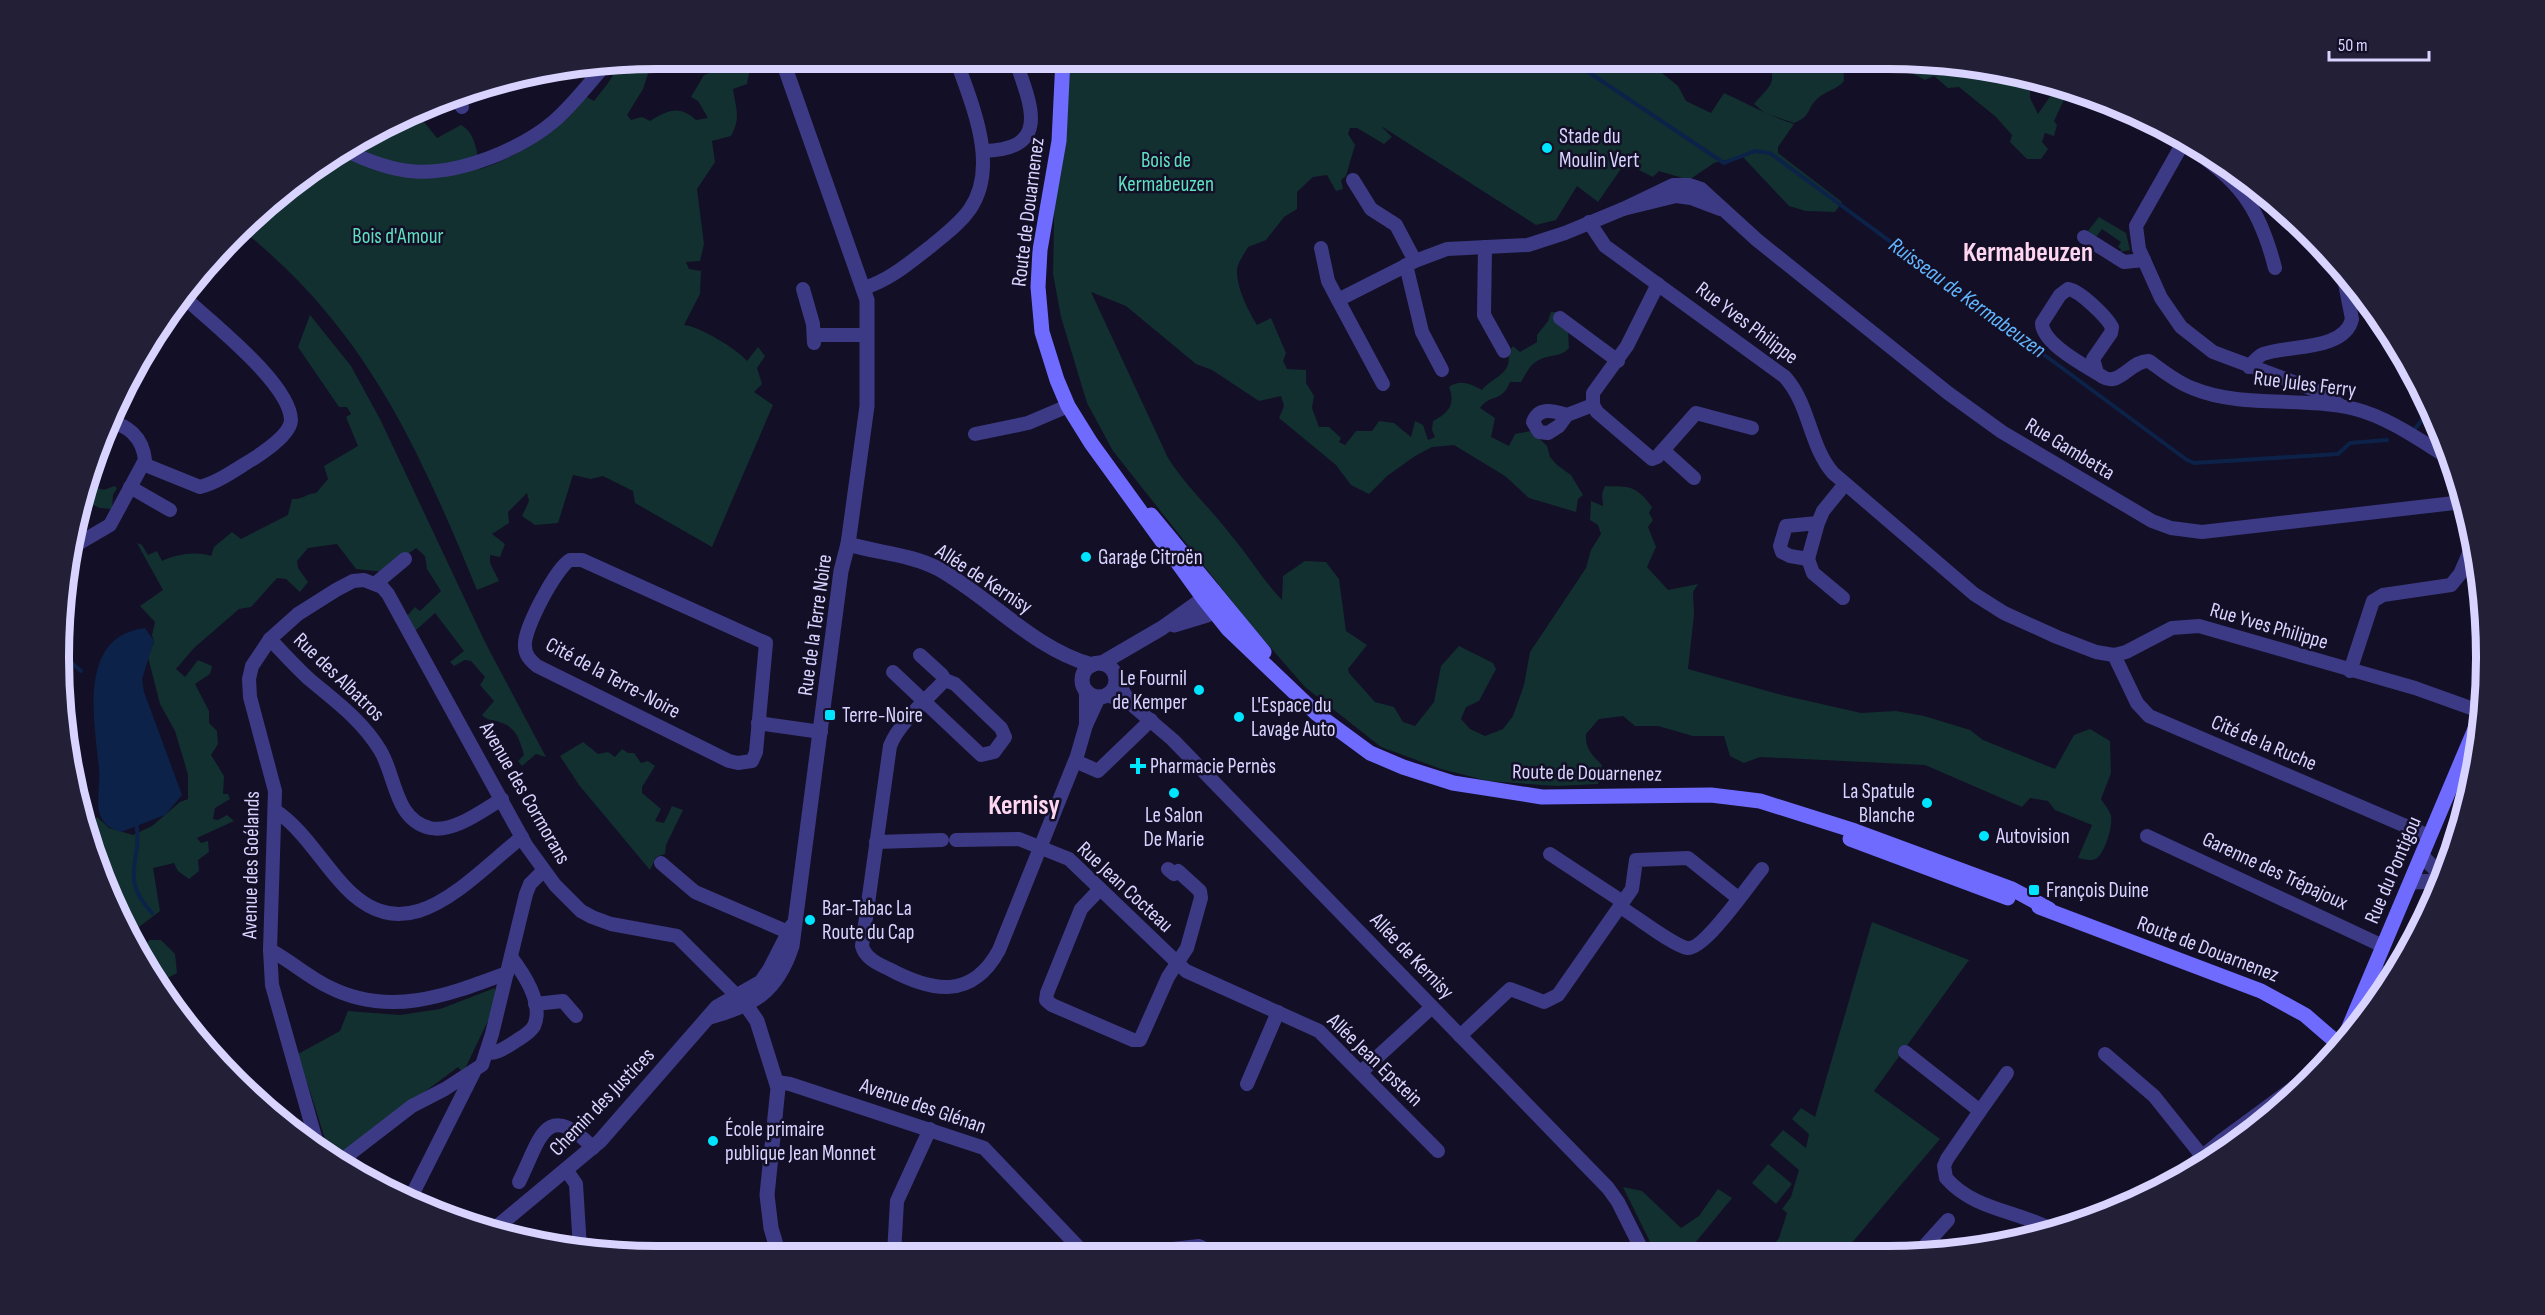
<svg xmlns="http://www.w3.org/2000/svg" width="2545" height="1315" viewBox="0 0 2545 1315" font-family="'Sofia Sans Condensed',sans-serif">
  <rect width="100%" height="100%" fill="#130f26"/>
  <g fill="#12302f">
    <path d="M653 59 643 89 627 115 631 120 642 117 650 121C668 110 679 105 696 120L708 118 698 101 691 97 704 75 716 71 728 72 730 60 743 59 750 68 747 84 733 89C736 109 741 118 731 136L712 141 715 162 697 189 704 244 700 261 686 262 689 269 701 271 700 294 684 325C699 326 737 349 747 361L758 347 765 356 757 368 762 384 754 392 773 405 712 547 635 503 633 491 603 476 591 479 573 475 558 523 535 525 522 516 529 501 527 493 508 512 509 523 492 534 505 544 500 557 490 555V563L499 581 477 590C418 447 366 329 242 230L293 182 358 139 420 111 424 122 437 138 461 125C476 133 477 154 480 169 523 156 554 128 585 96L594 101C603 89 615 77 618 62Z"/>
    <path d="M1057 59H1392L1389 64 1393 59H1618L1620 68 1626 72 1628 59H1653L1662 73 1678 86 1686 101 1711 113 1724 93C1748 104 1769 116 1794 124L1778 147V153L1842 202 1835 212 1806 211 1789 206 1742 156 1714 163 1689 180 1659 171 1653 177 1625 163 1598 202 1577 186 1556 220 1536 225 1381 126 1392 137 1384 144 1357 128H1350L1348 134 1355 145 1346 176 1341 180 1343 189 1336 191 1327 175 1313 177 1297 192V209L1284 217 1266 240 1248 247C1245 253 1238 262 1237 269 1236 287 1248 310 1257 325L1271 318 1286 353 1283 361 1287 369 1306 370V383L1314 396 1312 408 1319 427H1329L1341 438 1339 442 1345 445 1356 431H1372L1379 421 1394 423 1411 437 1415 421 1423 425 1428 440 1435 437 1432 430 1433 421C1448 413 1456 405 1449 387 1460 379 1471 384 1482 390 1491 378 1513 374 1508 354L1513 346 1520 352 1537 342V335L1548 321 1551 312H1556L1568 331 1569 348C1560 358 1550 354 1539 360 1529 365 1526 374 1521 382H1510C1502 403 1491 393 1480 408L1495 418 1491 437 1509 446 1515 434 1531 431 1547 446 1550 457 1557 465 1571 475 1583 495 1578 499 1576 512 1529 498 1505 476 1454 445 1432 447 1415 456 1387 476 1369 494 1351 485 1336 465 1279 418 1284 406 1281 396 1259 401 1212 370 1196 364 1126 306 1091 292 1168 458C1186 486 1210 508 1230 534 1249 556 1262 579 1282 600L1283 576 1305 561 1326 562 1339 579 1346 631 1367 645 1348 669 1349 673 1375 702 1394 707 1403 722 1415 726 1434 702 1441 666 1459 646 1493 663 1496 669 1479 701 1466 707 1461 719 1470 729 1485 736 1503 729 1513 716 1524 685 1530 652 1586 568 1591 550 1601 534 1598 525 1590 520 1591 501 1603 506 1602 494 1605 486C1629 487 1635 484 1652 507L1649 513 1653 520 1648 527 1656 547 1647 567 1668 590 1698 584 1693 592 1694 615 1688 669 1782 695 1861 713 1896 711 1924 716 1970 730 1983 740 2055 769 2074 735 2090 729 2110 741 2111 773 2101 799C2104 804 2110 811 2111 816 2113 826 2105 852 2097 858 2091 862 2084 859 2078 858L2092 825 2055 810 2048 801 2030 798 2022 807 1925 765 1760 757 1744 763 1730 756 1724 736H1693L1658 726H1635L1623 716 1599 719 1586 734C1585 749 1592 755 1602 765L1598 784 1556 786 1488 781 1441 769 1381 747 1305 687 1250 624 1113 451 1087 403 1061 317 1053 274Z"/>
    <path d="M1769 60H1843L1844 81C1837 90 1824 91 1816 100 1806 111 1811 116 1794 123L1765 113 1754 104C1771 84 1776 86 1769 60Z"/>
    <polygon points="1887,60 1926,60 1964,66 1969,75 1976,68 2014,74 2018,79 2014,85 2030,91 2030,98 2038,114 2058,85 2069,89 2054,121 2057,125 2054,136 2045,133 2042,142 2048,149 2041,159 2027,159 2010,142 2012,135 1996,117 1959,87 1948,88 1934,76 1925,80"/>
    <polygon points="2099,217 2126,233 2130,250 2120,252 2121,249 2118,247 2121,242 2102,229 2096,237 2088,231"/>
    <path d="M310 315 351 366 380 419 486 644 546 757 536 754 522 766 518 761 524 755C520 741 516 726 499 722 491 719 488 721 482 715L494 701 480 685 485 677 471 661 465 660 454 666 450 662 464 651 435 613 415 631 407 616 415 607 420 611 441 591 427 569 425 556 416 548 385 572 356 569 337 544 308 548 297 561 298 568 308 582 300 592 286 579 277 578 251 607 239 609 194 648 176 669 185 677 198 660 212 666 210 674 195 684 209 711V723L217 731 218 744 211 755 224 776 223 794H228L230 799 215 808 213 819 218 820 227 815 234 821 197 838 201 843 208 841 209 852 198 860 199 871 189 879 178 871 174 863 153 868 160 911 135 930 132 942 120 922 99 865 103 862 93 842 90 826 97 817 109 828 133 835 152 826 180 802 188 799V775L184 761 175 731 160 704 148 657 154 642 152 635 155 622 140 606 163 590 137 543 142 545 148 555 157 551 162 561C177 554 195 551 211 556L214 547 232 532 241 539 288 515 292 499C301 500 306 494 316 493L328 479 324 466 358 446 346 417 351 414 347 407H339L298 347Z"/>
    <polygon points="99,446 107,451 87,485 104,490 114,486 117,488 113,495 112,509 100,508 82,500"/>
    <polygon points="583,742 598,754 608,752 615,757 622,749 628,753 634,753 641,763 648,761 655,766 642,787 642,793 661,809 655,821 664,823 672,806 683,810 666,845 665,854 656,857 650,870 579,785 560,756"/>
    <polygon points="1872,922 1969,960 1874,1091 1940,1139 1844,1252 1768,1252 1779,1238 1787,1213 1782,1209 1791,1197 1799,1170 1770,1145 1783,1130 1806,1148 1809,1134 1792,1119 1801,1108 1815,1117"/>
    <polygon points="149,940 161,940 175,954 177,973 156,984 134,946 144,949"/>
    <polygon points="495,988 495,1006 463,1073 458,1067 344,1152 336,1152 327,1145 298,1054 340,1031 348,1011 400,1015 440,1009"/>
    <polygon points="1768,1164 1792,1184 1776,1204 1752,1183"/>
    <polygon points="1623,1187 1642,1191 1681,1228 1699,1216 1718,1189 1732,1198 1695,1243 1704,1252 1655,1252"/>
  </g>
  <path fill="#0c2248" d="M145 628 154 641 142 679 144 692 182 795 165 815 121 832C113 829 106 827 102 819 94 806 101 784 99 769 95 723 76 636 145 628Z"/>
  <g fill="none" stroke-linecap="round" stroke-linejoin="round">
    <g stroke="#0c2248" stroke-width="4">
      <polyline points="1569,59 1724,163 1755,151 1770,153 2187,460 2194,463 2338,454 2350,443 2387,440"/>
      <polyline points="2414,430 2430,410"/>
      <polyline points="61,654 81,671"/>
      <path d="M136 822C144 861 117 875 152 913"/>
    </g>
    <g stroke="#3d3a85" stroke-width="14">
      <polyline points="455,95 462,107"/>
      <polyline points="2147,118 2183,143 2136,226 2139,249 2161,298 2181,327 2213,352 2320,392 2340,405"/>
      <path d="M2183 143C2238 179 2259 205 2275 268"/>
      <path d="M343 149C397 176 432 179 489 158 512 149 534 138 553 122 573 105 589 83 606 64"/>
      <path d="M983 151C1053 150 1030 103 1015 59"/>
      <polyline points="1353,180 1371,209 1396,225 1415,261"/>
      <polyline points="1623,209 1673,185 1689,185 1701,189 1757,240 1948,393 2002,432 2152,521 2171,528 2202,532 2463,502"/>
      <path d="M1589 222 1605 246 1785 377C1810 405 1809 445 1833 473L1974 594 2004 613 2057 637 2096 652 2114 655 2126 652 2172 628 2199 626 2415 688 2482 712"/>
      <polyline points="2084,237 2124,262 2144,260"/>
      <polyline points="1485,247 1484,315 1504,351"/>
      <polyline points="1321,248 1328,281 1338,300"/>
      <polyline points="1406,265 1422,332 1442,370"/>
      <polyline points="1658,284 1627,346 1593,393 1593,405 1597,412 1652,459 1657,457 1696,413 1752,428"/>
      <path d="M864 288C890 280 909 263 930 247 944 235 959 225 970 209 1000 165 971 103 956 59"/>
      <polyline points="803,289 813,324 814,343"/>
      <polyline points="1560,318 1618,361"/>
      <polyline points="815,335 867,335"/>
      <path d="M2249 367C2253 362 2257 357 2263 354 2287 345 2345 351 2352 319L2342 268"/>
      <path d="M2097 373 2093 359 2111 333 2112 327C2106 316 2079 290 2068 289L2060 295 2042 323C2042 344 2086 366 2103 377 2120 387 2131 360 2149 361 2163 371 2176 382 2192 388 2242 409 2302 396 2355 409 2390 418 2422 442 2452 460"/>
      <polyline points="1383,384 1338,300 1415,261 1447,249 1528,245 1565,233 1623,209 1676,196 1691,198 1720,209"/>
      <path d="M1567 415C1554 411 1539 406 1533 422L1539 432 1548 433 1559 426 1567 415 1593 405"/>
      <polyline points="975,434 1028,423 1068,406"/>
      <polyline points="1663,450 1694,478"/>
      <path d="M143 464 200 487C219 482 236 469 253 459 264 452 291 434 291 420 290 383 210 322 183 296"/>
      <polyline points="130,487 170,510"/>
      <polyline points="1818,523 1808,559 1790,556 1782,552 1780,546 1786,526 1818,523 1823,511 1845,484"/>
      <path d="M69 549 110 525 145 460C143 439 127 421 106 424"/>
      <polyline points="1808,559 1813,573 1843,598"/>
      <path d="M570 560H582L766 643 756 752 752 761 738 763 729 761 537 666C530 660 525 655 525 646 523 630 556 568 570 560Z"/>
      <polyline points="375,584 405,559"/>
      <path d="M270 639C283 653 295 666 309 679 335 701 362 720 380 750 396 776 394 819 430 828 454 833 483 810 502 799"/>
      <polyline points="920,655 942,675 945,680"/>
      <polyline points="2114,655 2137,703 2149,716 2429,836"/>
      <polyline points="2350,671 2373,601 2383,595 2451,585 2460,574 2473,544"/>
      <path d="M893 672 981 755 994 752 1005 737 1001 728 955 684 945 680C929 697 898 724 890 746L862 946C865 958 878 964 889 969 932 992 972 1000 999 950L1077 756 1086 725V691"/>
      <polyline points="1116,680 1131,704 1173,740 1608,1188 1618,1202 1643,1252"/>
      <polyline points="1107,695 1131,704"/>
      <polyline points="758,723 821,732"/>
      <polyline points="1086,725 1099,697"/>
      <polyline points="1082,764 1098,771 1151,720"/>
      <path d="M276 811C301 828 318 856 338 879 404 959 464 883 522 837"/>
      <polyline points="2147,836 2383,946"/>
      <polyline points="956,840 1019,839 1069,859 1186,971 1319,1031 1438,1151"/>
      <polyline points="876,842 942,840"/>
      <polyline points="1550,854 1623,902"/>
      <polyline points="661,863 695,892 788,932"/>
      <polyline points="1100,889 1081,909 1047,993 1046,1000 1052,1005 1133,1040 1140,1040 1168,977 1187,948 1201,898 1200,891 1178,871 1174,874 1168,869"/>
      <path d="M1620 907C1636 916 1672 945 1687 948 1704 951 1750 883 1762 869"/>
      <path d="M270 950C291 961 308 977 329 987 390 1018 448 995 507 973"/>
      <polyline points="2375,969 2389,976"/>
      <polyline points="535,1004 563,1001 576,1016"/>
      <polyline points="1460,1036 1510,989 1544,1002 1558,995 1632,889 1636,860 1688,858 1738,898"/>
      <path d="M1905 1052 1980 1111 1947 1159 1944 1166 1946 1178C1974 1210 2015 1210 2051 1229"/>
      <path d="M486 1053C497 1054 507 1047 516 1041 522 1037 530 1033 534 1026 544 1004 524 974 511 957"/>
      <polyline points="2105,1054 2154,1096 2202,1156"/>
      <polyline points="1361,1072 1432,1007"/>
      <polyline points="777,1082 790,1084 984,1148 1085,1254"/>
      <polyline points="1247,1084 1278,1012"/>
      <polyline points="1980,1111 2007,1073"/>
      <polyline points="319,1151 272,985 270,950 275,791 250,697 249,679 252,666 270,639 298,614 336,590 353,581 364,580 382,587 388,594 526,845 555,885 581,911 592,917 611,924 677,936 743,1002"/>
      <polyline points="338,1163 412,1106 445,1089 482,1065 492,1034 526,894 530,884 543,871"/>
      <polyline points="567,1171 576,1184 580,1249"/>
      <polyline points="2185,1171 2221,1141 2320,1068 2341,1046"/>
      <path d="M519 1182C540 1140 545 1098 593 1148"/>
      <polyline points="409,1201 474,1072"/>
      <polyline points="1920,1251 1948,1220"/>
      <polyline points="894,1254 897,1201 930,1129"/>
      <polyline points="1130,1254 1199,1246 1215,1254"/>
    </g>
    <g stroke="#3d3a85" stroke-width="15">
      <path d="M848 544C877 553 910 554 937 568 990 597 1032 648 1092 665"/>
      <polyline points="1174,625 1207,615 1223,605"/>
      <polyline points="1102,663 1162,628 1214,591"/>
      <circle cx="1099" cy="680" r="17"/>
      <polyline points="2422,856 2442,876"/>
      <polyline points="2413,882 2440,881"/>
      <polyline points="746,1005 757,1021 778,1088 767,1195 771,1228 779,1255"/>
      <path d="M710 1017C754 1005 777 992 792 946L841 571 848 544 867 406V300L782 59"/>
      <polyline points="491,1232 600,1141 717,1007 761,982 770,969 792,926"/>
    </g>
    <g stroke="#6f6bff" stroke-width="15">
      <polyline points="1063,59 1059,141 1040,250 1038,287 1042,332 1057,380 1068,406 1091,443 1204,599 1228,629 1317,714 1370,753 1403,767 1453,783 1542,797 1711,795 1760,801 1855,831 2012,889 2049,909"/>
      <polyline points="1151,515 1264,652"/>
      <polyline points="1850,839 2008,898"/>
      <polyline points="2039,907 2261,991 2305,1015 2342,1047"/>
      <polyline points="2341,1046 2483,710"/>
    </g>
  </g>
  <g fill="#00e5ff" stroke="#130f26" stroke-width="2">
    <circle cx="1547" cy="148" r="6"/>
    <circle cx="1086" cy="557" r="6"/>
    <circle cx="1199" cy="690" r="6"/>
    <rect x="824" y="709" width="12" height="12" rx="3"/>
    <circle cx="1239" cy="717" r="6"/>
    <path d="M1135 757h6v6h6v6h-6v6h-6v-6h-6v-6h6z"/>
    <circle cx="1174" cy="793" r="6"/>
    <circle cx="1927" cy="803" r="6"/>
    <circle cx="1984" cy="836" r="6"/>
    <rect x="2028" y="884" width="12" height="12" rx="3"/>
    <circle cx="810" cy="920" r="6"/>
    <circle cx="713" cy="1141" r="6"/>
  </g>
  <g text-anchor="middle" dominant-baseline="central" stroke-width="5" stroke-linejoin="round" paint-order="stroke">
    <g font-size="21" fill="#d9d4ff" stroke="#130f26" text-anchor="start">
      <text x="1559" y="136">Stade du<tspan x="1559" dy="24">Moulin Vert</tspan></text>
      <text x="1098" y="557">Garage Citroën</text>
      <text x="1187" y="678" text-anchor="end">Le Fournil<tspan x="1187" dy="24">de Kemper</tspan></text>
      <text x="1251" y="705">L'Espace du<tspan x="1251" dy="24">Lavage Auto</tspan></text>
      <text x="842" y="715">Terre-Noire</text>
      <text x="1150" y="766">Pharmacie Pernès</text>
      <text x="1915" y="791" text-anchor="end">La Spatule<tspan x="1915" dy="24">Blanche</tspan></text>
      <text x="1174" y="815" text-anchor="middle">Le Salon<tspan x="1174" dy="24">De Marie</tspan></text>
      <text x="1996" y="836">Autovision</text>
      <text x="2046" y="890">François Duine</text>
      <text x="822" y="908">Bar-Tabac La<tspan x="822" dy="24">Route du Cap</tspan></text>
      <text x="725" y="1129">École primaire<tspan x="725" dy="24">publique Jean Monnet</tspan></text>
    </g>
    <g font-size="21" fill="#5fe0c0" stroke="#130f26">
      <text x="1166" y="160">Bois de<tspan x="1166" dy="24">Kermabeuzen</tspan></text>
      <text x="398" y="236">Bois d'Amour</text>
    </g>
    <g font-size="21" fill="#d9d4ff" stroke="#130f26">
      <text transform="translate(1028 212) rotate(-83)">Route de Douarnenez</text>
      <text transform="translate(1747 323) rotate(37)">Rue Yves Philippe</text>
      <text transform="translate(2305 384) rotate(7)">Rue Jules Ferry</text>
      <text transform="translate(2070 449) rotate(31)">Rue Gambetta</text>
      <text transform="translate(984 579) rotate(33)">Allée de Kernisy</text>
      <text transform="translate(815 625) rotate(-82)">Rue de la Terre Noire</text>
      <text transform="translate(2269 626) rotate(16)">Rue Yves Philippe</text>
      <text transform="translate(339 677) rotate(44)">Rue des Albatros</text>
      <text transform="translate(613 678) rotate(28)">Cité de la Terre-Noire</text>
      <text transform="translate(2264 743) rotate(23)">Cité de la Ruche</text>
      <text transform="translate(1587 773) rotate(1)">Route de Douarnenez</text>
      <text transform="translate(525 793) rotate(60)">Avenue des Cormorans</text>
      <text transform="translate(251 865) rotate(-89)">Avenue des Goélands</text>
      <text transform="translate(2393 870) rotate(-67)">Rue du Pontigou</text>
      <text transform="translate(2275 871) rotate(25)">Garenne des Trépajoux</text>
      <text transform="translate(1125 887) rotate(43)">Rue Jean Cocteau</text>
      <text transform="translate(2208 949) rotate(21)">Route de Douarnenez</text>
      <text transform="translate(1412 956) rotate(46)">Allée de Kernisy</text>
      <text transform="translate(1375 1060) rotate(44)">Allée Jean Epstein</text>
      <text transform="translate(602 1102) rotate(-46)">Chemin des Justices</text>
      <text transform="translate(923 1106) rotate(19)">Avenue des Glénan</text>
    </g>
    <g font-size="22" font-style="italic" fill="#62b6ff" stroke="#130f26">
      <text transform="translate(1967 298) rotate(36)">Ruisseau de Kermabeuzen</text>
    </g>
    <g font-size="27" font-weight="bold" fill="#ffd6f0" stroke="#130f26">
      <text x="2028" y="253">Kermabeuzen</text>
      <text x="1024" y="806">Kernisy</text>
    </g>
  </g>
  <path d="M0 0H2545V1315H0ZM657 69H1888A588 588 0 0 1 2476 657V658A588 588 0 0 1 1888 1246H657A588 588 0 0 1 69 658V657A588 588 0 0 1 657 69Z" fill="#231f37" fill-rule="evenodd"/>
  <path fill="none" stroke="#d9d4ff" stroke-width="8" d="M657 69H1888A588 588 0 0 1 2476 657V658A588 588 0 0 1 1888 1246H657A588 588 0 0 1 69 658V657A588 588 0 0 1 657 69Z"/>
  <path d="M2329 51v9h100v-9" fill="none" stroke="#d9d4ff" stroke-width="3"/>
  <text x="2338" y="51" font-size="18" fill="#d9d4ff" stroke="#130f26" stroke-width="4.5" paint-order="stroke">50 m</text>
</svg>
